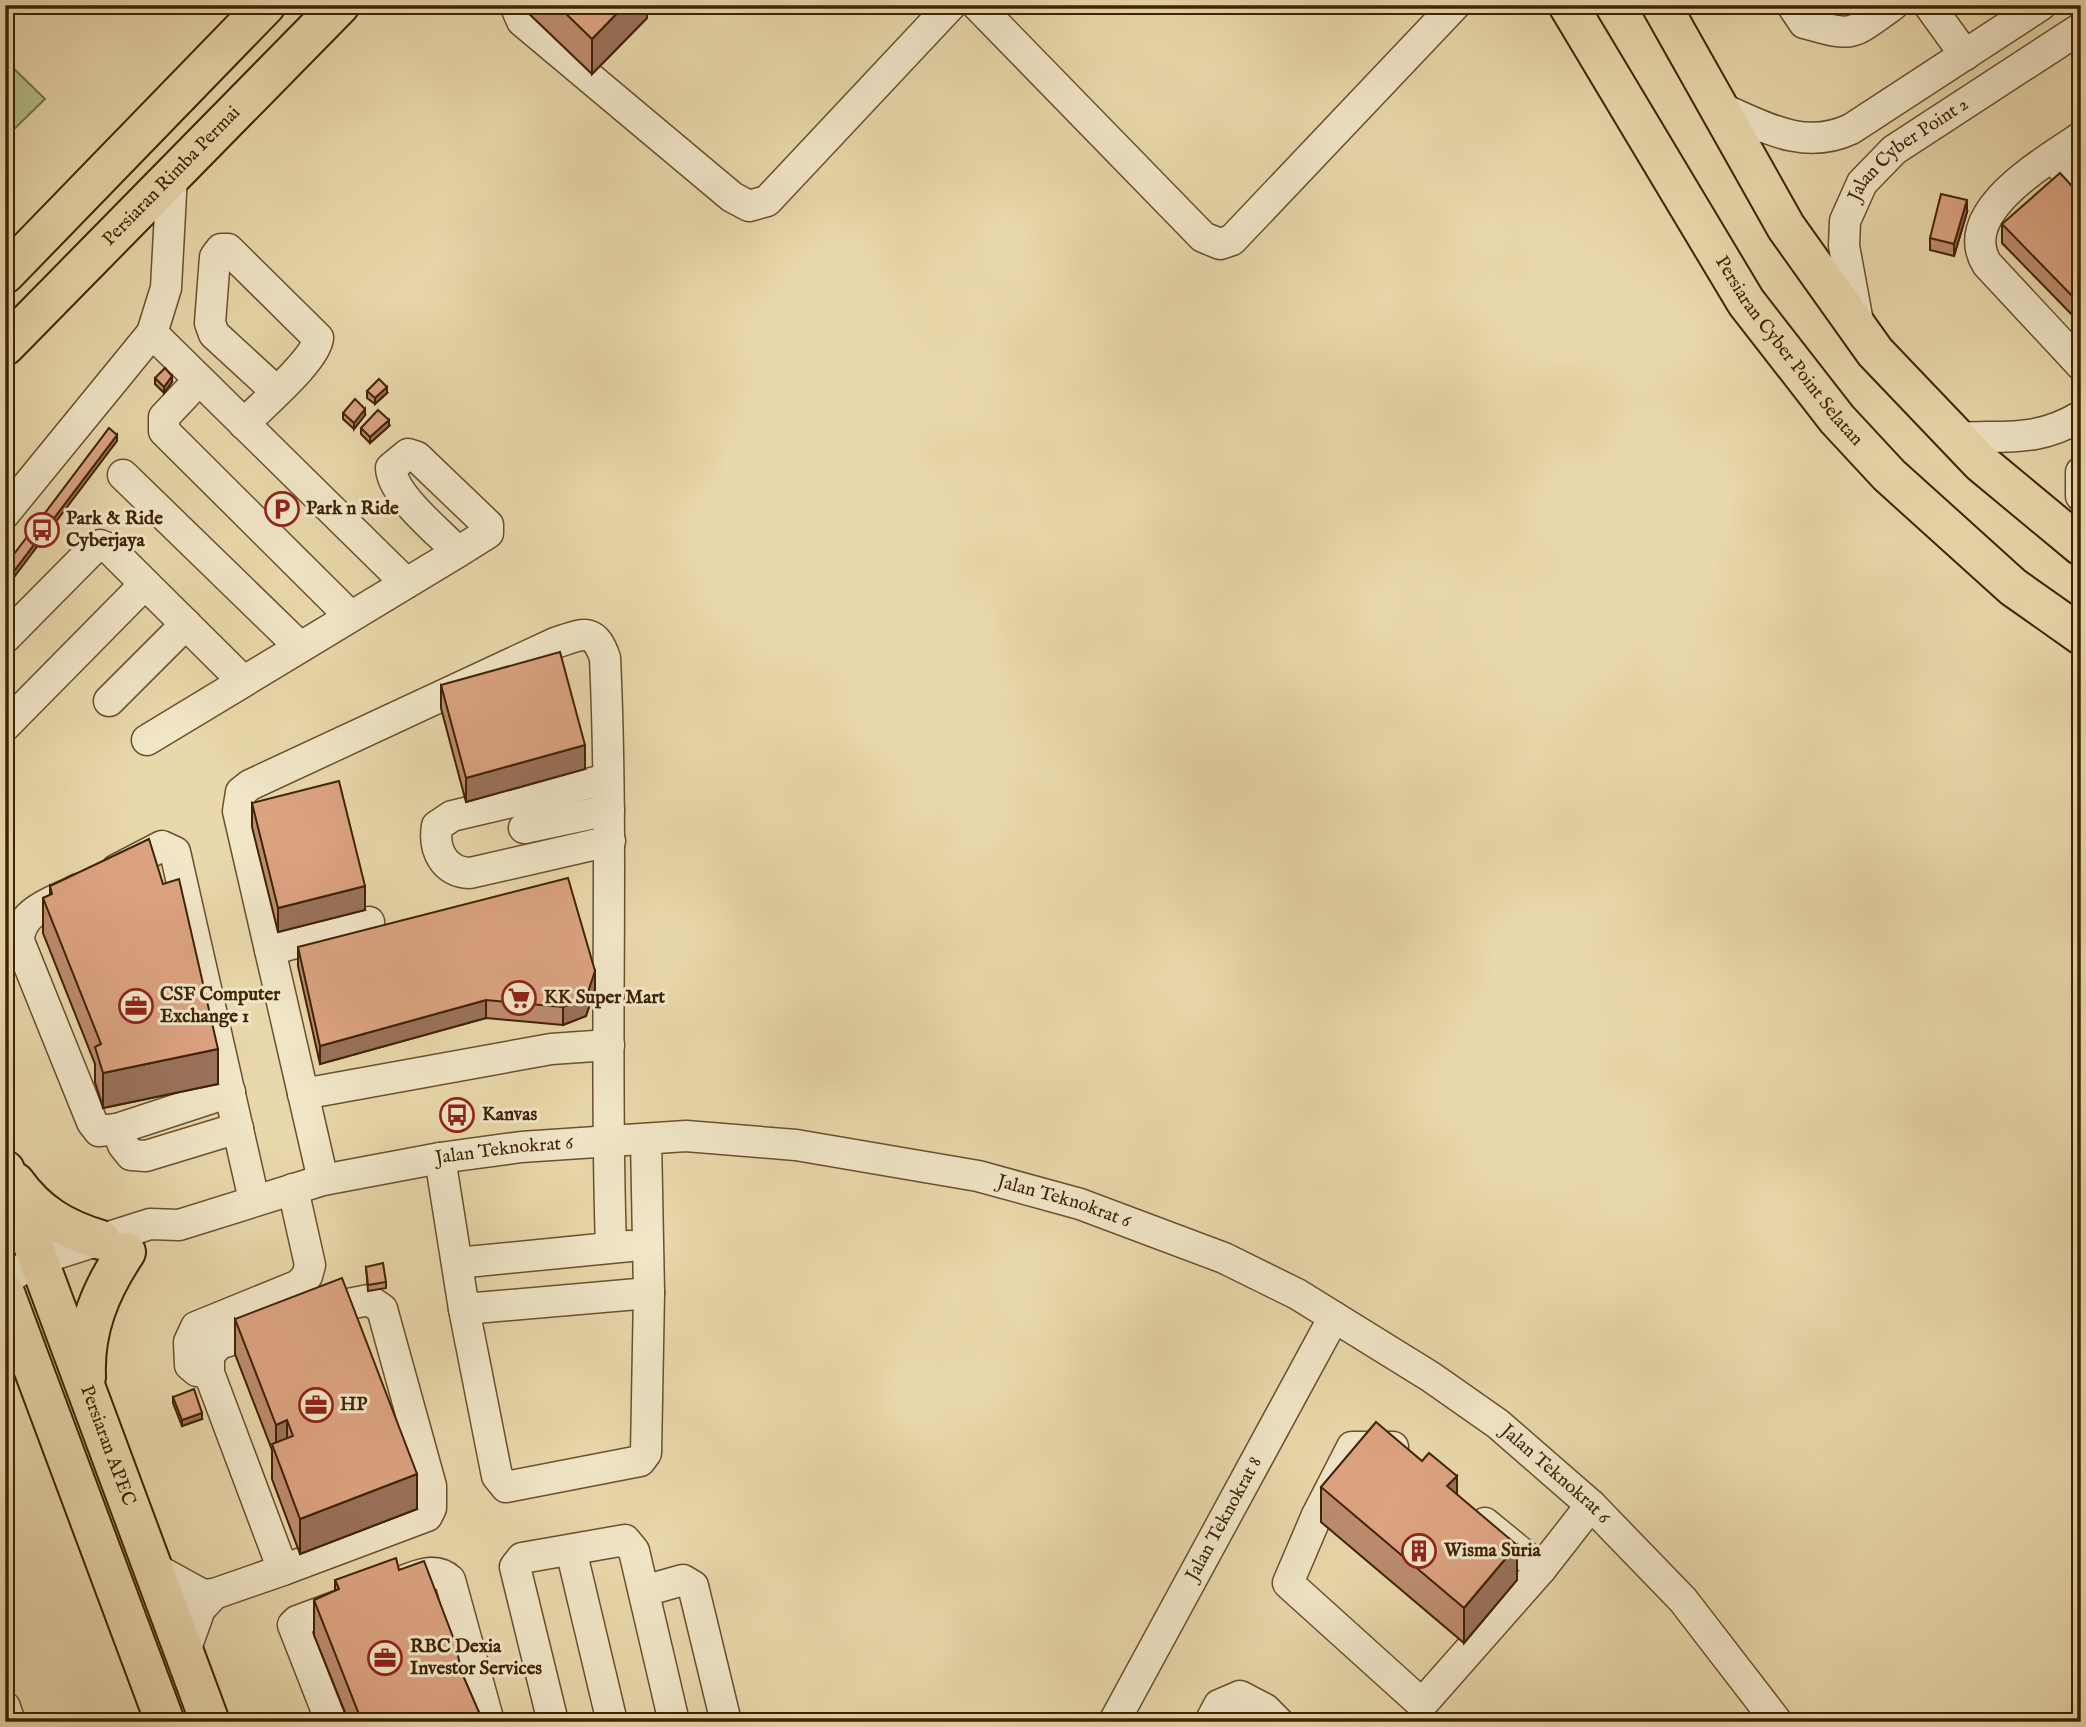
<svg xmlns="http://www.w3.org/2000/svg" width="2086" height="1727" viewBox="0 0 2086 1727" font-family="'IM FELL English',serif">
  <rect width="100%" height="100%" fill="#e9d8ab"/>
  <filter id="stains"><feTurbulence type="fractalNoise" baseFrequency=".00286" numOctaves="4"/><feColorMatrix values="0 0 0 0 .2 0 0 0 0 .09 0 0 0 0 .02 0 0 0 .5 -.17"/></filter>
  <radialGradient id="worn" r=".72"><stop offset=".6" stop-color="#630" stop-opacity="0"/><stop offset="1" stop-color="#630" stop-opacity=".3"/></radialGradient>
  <polygon fill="#b3bf8b" stroke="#797148" stroke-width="2" points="5,60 45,99 5,138"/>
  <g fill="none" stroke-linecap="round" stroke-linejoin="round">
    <g stroke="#6a502e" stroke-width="33">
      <g id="minor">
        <polyline points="515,5 522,21 732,197 749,206 767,201 951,5"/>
        <polyline points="977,5 1203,237 1220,244 1232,240 1455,5"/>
        <path d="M1792 5 1804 23C1855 37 1849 36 1893 5"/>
        <polyline points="1929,5 1965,55"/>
        <path d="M1716 106C1762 125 1802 152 1851 129L2041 5"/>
        <path d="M2081 137C2045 162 1955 212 1987 264L2081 365"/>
        <polyline points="2052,157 2081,188"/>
        <path id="s1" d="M1858 322 1844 246 1845 221 1862 183 1894 150 2081 28"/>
        <polyline points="152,333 406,583"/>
        <polyline points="199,380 164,417 164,431 350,616"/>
        <path d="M244 424C262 405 316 360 318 338L228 249H221L215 257 210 323 214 334 276 391"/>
        <path d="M1956 438C2005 435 2036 443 2081 416"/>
        <polyline points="2081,472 2081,496"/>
        <polyline points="123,475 300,647"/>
        <polyline points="5,513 152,333 166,288 172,175"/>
        <polyline points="5,638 93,549 100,545 110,549 243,681"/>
        <polyline points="109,701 186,624"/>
        <polyline points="5,726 145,584"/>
        <path d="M147 740 458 552 488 533V525L417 457 408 454 391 468C392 495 439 532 458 552"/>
        <path d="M608 779 452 816 437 826C433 850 444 872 470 873L610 841"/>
        <polyline points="524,828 609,810"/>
        <polyline points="116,870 162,846 175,852 254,1200"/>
        <path d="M78 889C54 902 19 910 19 941L92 1122 99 1131 117 1129 230 1092"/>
        <polyline points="270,950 369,922"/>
        <polyline points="303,1094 551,1049 609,1045"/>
        <polyline points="117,1129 123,1145 131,1155 146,1156 238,1128"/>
        <polyline points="440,1158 464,1309 497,1476 506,1487 640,1461 646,1453 649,1293 646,1139"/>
        <path d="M323 1180 238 811 241 792 250 785 555 643C583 634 594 626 605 658 614 854 604 1050 611 1246"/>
        <polyline points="457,1263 630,1246"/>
        <path id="s2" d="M5 1280 37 1260 150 1224 179 1225 323 1180 440 1158 521 1147 686 1136 796 1145 978 1176 1080 1204 1224 1258 1297 1294 1431 1377 1498 1424 1591 1505 1683 1600 1777 1722"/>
        <polygon points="369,1300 382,1309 431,1486 431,1508 427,1516 283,1570 209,1373 209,1355 219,1344 338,1306"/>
        <polyline points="464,1309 649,1293"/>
        <polyline points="209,1373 197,1371 190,1365 189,1342 196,1327 299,1285 307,1276 310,1265 293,1189"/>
        <polyline points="1393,1447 1352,1447 1317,1515 1288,1583 1422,1704 1541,1569 1591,1505"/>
        <polyline points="1485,1523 1541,1569"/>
        <polyline points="571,1550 612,1722"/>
        <polyline points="152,1567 203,1595 214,1594 200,1609 184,1654"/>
        <path d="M391 1586C410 1579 433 1564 450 1580L489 1722"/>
        <polyline points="644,1591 683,1580 693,1586 726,1722"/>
        <polyline points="214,1594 283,1570"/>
        <polyline points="5,1707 10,1722"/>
        <polyline points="331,1722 293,1625 297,1621 351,1601"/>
        <polyline points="553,1722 515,1567 522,1558 625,1540 634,1551 674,1722"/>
        <path id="s3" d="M1114 1722 1334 1317"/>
        <polyline points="1210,1722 1219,1705 1240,1696 1265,1709 1278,1722"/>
      </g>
    </g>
    <g stroke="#3f2305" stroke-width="42">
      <g id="major">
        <path id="s4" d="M1568 5 1746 302 1837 419 1889 475 2013 587 2081 635"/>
        <polyline points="1661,5 1786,227 1875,352 1981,463 2081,546"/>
        <polyline points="5,274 266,5"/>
        <path id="s5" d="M5 346 340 5"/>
        <path id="s6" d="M5 1170 210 1722"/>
        <path d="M15 1182C37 1213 64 1229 101 1240"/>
        <polyline points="5,1293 165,1722"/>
        <path d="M86 1377C84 1330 100 1291 126 1252"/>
      </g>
    </g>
    <use href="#minor" stroke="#f1e6c8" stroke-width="30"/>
    <use href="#major" stroke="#e9d8ab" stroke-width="38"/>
  </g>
  <g fill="#bd8c6f" stroke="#3f2305" stroke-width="2">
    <polygon points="523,5 647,5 647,18 592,74 523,8"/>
    <polygon points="2081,196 2081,324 2002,243 2002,224"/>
    <polygon points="1967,212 1954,256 1930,250 1930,238"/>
    <polygon points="155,378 172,382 164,393 155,384"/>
    <polygon points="367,391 387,393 375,404 367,398"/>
    <polygon points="343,413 365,415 354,429 343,419"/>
    <polygon points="389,426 370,443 361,434 361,428"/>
    <polygon points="441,685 585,769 466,802 441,708"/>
    <polygon points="252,803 365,910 278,932 252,827"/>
    <polygon points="50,886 218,1084 103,1108 95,1082 95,1064 43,933 43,898 50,895"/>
    <polygon points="298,947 595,989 586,1016 563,1025 486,1018 320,1064 298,966"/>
    <polygon points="366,1267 386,1282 386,1288 368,1291"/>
    <polygon points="235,1319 417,1509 300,1554 272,1479 272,1450 235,1354"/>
    <polygon points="173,1397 202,1419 182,1426 173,1403"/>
    <polygon points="1321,1487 1457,1494 1517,1580 1464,1643 1321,1522"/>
    <polygon points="399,1570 461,1671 482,1722 349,1722 314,1635 314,1600 335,1591 335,1580"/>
  </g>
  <g fill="#9a725a" stroke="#3f2305" stroke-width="2">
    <polygon points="625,5 647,5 647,18 592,74 592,39"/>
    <polygon points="1967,200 1967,212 1954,256 1954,244"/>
    <polygon points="172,376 172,382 164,393 164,387"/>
    <polygon points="387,387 387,393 375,404 375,398"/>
    <polygon points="365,409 365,415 354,429 354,423"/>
    <polygon points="389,420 389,426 370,443 370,437"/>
    <polygon points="117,435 117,441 5,589 5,583"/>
    <polygon points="585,745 585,769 466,802 466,778"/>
    <polygon points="365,886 365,910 278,932 278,908"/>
    <polygon points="595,971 595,989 586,1016 563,1025 563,1007"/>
    <polygon points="486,1000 486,1018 320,1064 320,1046"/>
    <polygon points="218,1049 218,1084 103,1108 103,1073"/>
    <polygon points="202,1413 202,1419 182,1426 182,1420"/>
    <polygon points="287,1420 287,1455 276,1454 276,1425"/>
    <polygon points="417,1474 417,1509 300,1554 300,1519"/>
    <polygon points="1457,1476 1457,1511 1447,1486"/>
    <polygon points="1517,1545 1517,1580 1464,1643 1464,1608"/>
  </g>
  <g fill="#dca381" stroke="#3f2305" stroke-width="2">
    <polygon points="557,5 625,5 592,39"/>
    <polygon points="2060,173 2081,196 2081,305 2002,224"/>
    <polygon points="1941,194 1967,200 1954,244 1930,238"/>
    <polygon points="165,368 172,376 164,387 155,378"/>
    <polygon points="379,379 387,387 375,398 367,391"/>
    <polygon points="355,399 365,409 354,423 343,413"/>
    <polygon points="378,410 389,420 370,437 361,428"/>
    <polygon points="109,428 117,435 5,583 5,566"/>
    <polygon points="560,652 585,745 466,778 441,685"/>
    <polygon points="339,781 365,886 278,908 252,803"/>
    <polygon points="149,839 163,884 179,879 218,1049 103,1073 95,1047 101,1044 43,898 52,894 50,886"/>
    <polygon points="568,878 595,971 586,998 563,1007 486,1000 320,1046 298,947"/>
    <polygon points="383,1263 386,1282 368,1285 366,1267"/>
    <polygon points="342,1278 417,1474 300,1519 272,1444 293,1436 287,1420 276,1425 235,1319"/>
    <polygon points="194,1389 202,1413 182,1420 173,1397"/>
    <polygon points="1376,1422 1422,1461 1429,1453 1457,1476 1447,1486 1517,1545 1464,1608 1321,1487"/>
    <polygon points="396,1558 399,1570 424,1561 456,1645 461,1671 482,1719 478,1722 362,1722 314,1600 339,1589 335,1580"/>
  </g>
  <defs>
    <g id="parking-ring" transform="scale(1.75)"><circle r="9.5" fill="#f1e6c8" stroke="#8f2418" stroke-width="1.5"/><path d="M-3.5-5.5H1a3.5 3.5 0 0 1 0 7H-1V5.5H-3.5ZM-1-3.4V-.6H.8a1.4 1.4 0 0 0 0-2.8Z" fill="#8f2418"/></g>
    <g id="bus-ring" transform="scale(1.75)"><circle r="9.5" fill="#f1e6c8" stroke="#8f2418" stroke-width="1.5"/><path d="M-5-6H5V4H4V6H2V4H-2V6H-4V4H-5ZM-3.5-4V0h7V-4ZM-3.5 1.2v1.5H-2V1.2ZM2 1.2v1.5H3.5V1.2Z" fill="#8f2418"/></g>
    <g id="supermarket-ring" transform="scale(1.75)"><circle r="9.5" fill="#f1e6c8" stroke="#8f2418" stroke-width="1.5"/><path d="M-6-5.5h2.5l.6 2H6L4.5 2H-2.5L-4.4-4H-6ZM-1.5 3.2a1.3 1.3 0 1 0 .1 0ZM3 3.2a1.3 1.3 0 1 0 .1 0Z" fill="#8f2418"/></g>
    <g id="office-ring" transform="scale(1.75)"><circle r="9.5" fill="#f1e6c8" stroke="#8f2418" stroke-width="1.5"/><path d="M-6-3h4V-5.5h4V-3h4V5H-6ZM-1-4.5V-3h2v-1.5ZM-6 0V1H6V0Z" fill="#8f2418"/></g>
    <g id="building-ring" transform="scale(1.75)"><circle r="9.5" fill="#f1e6c8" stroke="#8f2418" stroke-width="1.5"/><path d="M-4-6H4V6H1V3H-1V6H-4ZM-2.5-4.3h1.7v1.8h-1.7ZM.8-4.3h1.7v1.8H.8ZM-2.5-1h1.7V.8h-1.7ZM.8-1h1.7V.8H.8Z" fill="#8f2418"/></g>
  </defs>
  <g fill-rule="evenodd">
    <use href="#parking-ring" x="282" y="509"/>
    <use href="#bus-ring" x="42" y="530"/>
    <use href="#supermarket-ring" x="519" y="998"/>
    <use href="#office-ring" x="136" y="1006"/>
    <use href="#bus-ring" x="457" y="1115"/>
    <use href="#office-ring" x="316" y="1405"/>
    <use href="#building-ring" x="1419" y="1551"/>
    <use href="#office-ring" x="385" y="1658"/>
  </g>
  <g text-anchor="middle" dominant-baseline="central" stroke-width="6" stroke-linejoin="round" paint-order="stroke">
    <g font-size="19" fill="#3f2305" stroke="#f1e6c8">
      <text stroke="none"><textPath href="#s1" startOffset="201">Jalan Cyber Point 2</textPath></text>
      <text stroke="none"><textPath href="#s5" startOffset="238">Persiaran Rimba Permai</textPath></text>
      <text stroke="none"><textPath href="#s4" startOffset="411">Persiaran Cyber Point Selatan</textPath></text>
      <text stroke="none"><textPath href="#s2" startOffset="520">Jalan Teknokrat 6</textPath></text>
      <text stroke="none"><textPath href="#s2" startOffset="1087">Jalan Teknokrat 6</textPath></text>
      <text stroke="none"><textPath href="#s6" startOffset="294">Persiaran APEC</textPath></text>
      <text stroke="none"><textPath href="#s2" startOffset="1654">Jalan Teknokrat 6</textPath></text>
      <text stroke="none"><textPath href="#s3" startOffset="231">Jalan Teknokrat 8</textPath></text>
    </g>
    <g font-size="19" font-weight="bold" fill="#3f2305" stroke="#f1e6c8" text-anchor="start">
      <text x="306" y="509">Park n Ride</text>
      <text x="66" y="519">Park &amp; Ride<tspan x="66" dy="22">Cyberjaya</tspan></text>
      <text x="160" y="995">CSF Computer<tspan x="160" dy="22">Exchange 1</tspan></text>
      <text x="544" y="998">KK Super Mart</text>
      <text x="482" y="1115">Kanvas</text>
      <text x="340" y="1405">HP</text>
      <text x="1444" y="1551">Wisma Suria</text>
      <text x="410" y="1647">RBC Dexia<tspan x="410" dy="22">Investor Services</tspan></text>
    </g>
  </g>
  <rect width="2086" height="1727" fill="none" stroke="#e9d8ab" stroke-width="28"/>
  <rect x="7" y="7" width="2072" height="1713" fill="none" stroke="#3f2305" stroke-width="3.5"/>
  <rect x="14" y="14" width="2058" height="1699" fill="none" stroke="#3f2305" stroke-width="2"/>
  <rect width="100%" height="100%" filter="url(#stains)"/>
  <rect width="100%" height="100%" fill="url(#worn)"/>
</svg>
